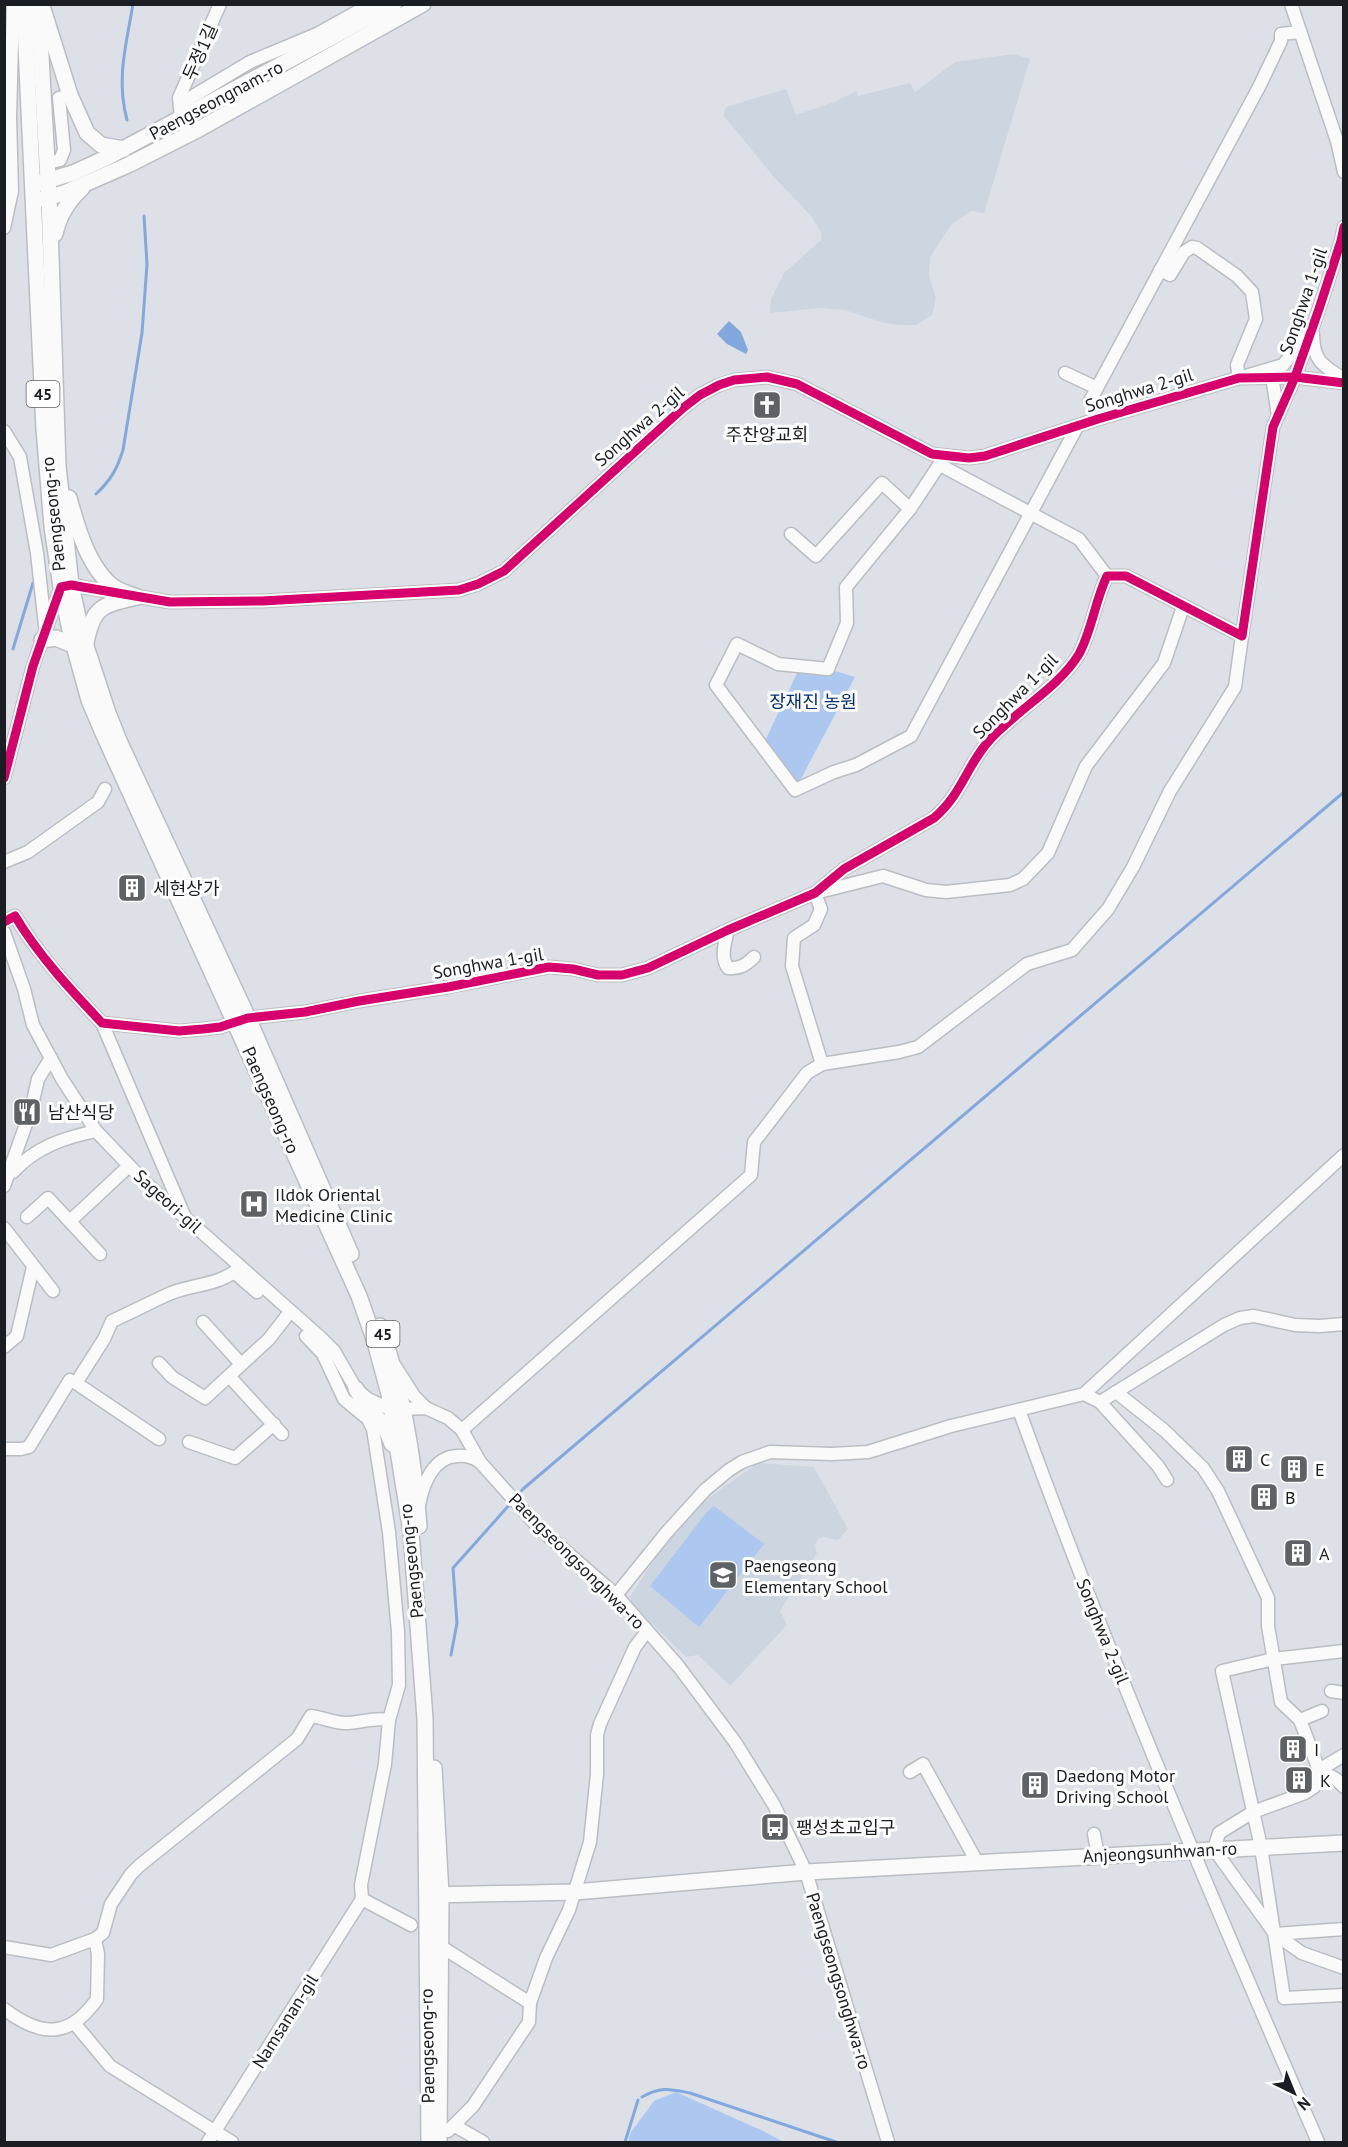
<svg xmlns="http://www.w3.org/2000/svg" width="1348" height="2147" viewBox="0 0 1348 2147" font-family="'PT Sans','Noto Sans KR',sans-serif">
  <rect width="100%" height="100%" fill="#dde1e7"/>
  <g fill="#cdd5e1">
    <polygon points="1014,54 1030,59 984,213 971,211 951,225 930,257 929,276 936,298 932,315 916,325 899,325 881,322 845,310 821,308 770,313 771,299 784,273 821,240 822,234 812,217 774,177 723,115 726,107 786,89 796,115 834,102 856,91 858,96 910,83 915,92 955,62"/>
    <polygon points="758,1463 814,1467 848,1529 838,1540 824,1537 818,1539 815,1546 817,1553 780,1611 787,1625 730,1686 698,1655 686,1657 631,1603 631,1595 657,1555 704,1501"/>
  </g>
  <g fill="#acc8f1">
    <polygon points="800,667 828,669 855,677 795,790 763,745"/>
    <polygon points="714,1506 764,1544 699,1627 650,1586 706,1513"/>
    <polygon points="676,2092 763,2131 784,2142 628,2142 631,2132 654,2101"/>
  </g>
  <polygon fill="#83a8de" points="729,321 741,332 748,350 746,354 727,344 717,334"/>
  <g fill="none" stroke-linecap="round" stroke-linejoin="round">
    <g stroke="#83a8de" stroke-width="3">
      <path d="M127 120C116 79 126 46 133 4"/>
      <path d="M96 494C111 480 117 469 123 450L142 333 147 264 144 216"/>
      <polyline points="13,649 33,583"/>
      <polyline points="515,1498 523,1489 1344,792"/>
      <polyline points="451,1655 457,1623 453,1568 511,1503"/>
      <path d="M642 2097C661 2086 670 2089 690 2093L836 2142"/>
      <polyline points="625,2142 638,2100"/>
    </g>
    <g stroke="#babdc2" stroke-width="15">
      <g id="minor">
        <polyline points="1291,4 1337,141 1344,172"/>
        <polyline points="180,104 250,62 317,34 371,4"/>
        <polyline points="188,134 181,118 179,98 220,4"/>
        <polyline points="52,162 60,160 64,150 59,98 70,95"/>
        <polyline points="4,228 12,191 10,118 13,4"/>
        <polyline points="1160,270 1170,275 1184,252 1192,247 1197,248 1237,276 1252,292 1256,319 1237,365 1239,378 1283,365 1306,336"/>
        <path d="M1313 334C1313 361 1323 366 1344 379"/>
        <polyline points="1065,373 1097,388"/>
        <polyline points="1272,376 1278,416"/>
        <polyline points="1090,401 1259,87 1281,41 1281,34 1300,32"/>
        <polyline points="4,431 20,457 37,553 45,625"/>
        <polyline points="945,456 910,509 846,587 847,623 828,669 778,664 737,644 716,685 795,790 834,772 856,765 911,736 1077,427"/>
        <polyline points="940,465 1079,539 1107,576"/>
        <polyline points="791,534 816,556 882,483 910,509"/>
        <polyline points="4,778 33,666 61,587 71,585 170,602 262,601 459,590 478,584 504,571 683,408 700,395 719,385 734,380 767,377 797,384 932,454 969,458 985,456 1098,419 1239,378 1295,377 1344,383"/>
        <polyline points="4,862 28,852 98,802 105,789"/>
        <path d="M4 922 15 916C39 956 70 989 102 1023L179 1031 203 1029 220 1027 248 1018 305 1012 359 1001 448 987 549 967 573 969 598 975H622L648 968 728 930 815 893 844 869 934 818C961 795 966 768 987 743 1012 713 1059 688 1079 654 1092 630 1095 601 1107 576H1126L1242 636 1273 427 1295 377 1319 309 1341 241 1344 227"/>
        <path d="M728 930C725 943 720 957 728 968 740 969 746 965 754 957"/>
        <polyline points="4,932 24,989 33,1025 62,1079 96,1131 145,1182 320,1337 334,1351 356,1389 368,1399 385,1407 403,1409 426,1408 448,1418 462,1430 480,1462 539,1528 616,1595 679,1667 735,1742 774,1805 806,1872 888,2142"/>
        <polyline points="102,1023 184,1215"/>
        <polyline points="822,1064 792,966 794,938 814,925 821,909 815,893 883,876 926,890 946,892 1010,885 1023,879 1048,853 1086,766 1164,663 1183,607"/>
        <path d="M13 1172C36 1147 63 1138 96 1131"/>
        <polyline points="4,1186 31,1110 38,1079 51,1058"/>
        <polyline points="27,1217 48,1198 100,1254"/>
        <polyline points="70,1221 129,1166"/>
        <polyline points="4,1228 53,1291"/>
        <polyline points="235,1273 257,1292"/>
        <polyline points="203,1322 241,1364"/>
        <polyline points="306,1336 323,1354 344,1399 368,1419 373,1429 389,1532 398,1632 399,1685 389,1720 385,1764 361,1885 362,1899"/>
        <polyline points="4,1347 17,1336 33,1267"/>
        <polyline points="159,1363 172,1377 205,1398 269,1339 286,1317"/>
        <polyline points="395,1366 414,1396 426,1408"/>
        <polyline points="229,1376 282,1434"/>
        <polyline points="1116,1392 1165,1431 1203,1468 1218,1491 1268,1598 1268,1626 1281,1702 1300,1720 1319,1770 1336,1779 1344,1787"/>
        <polyline points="1084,1394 1100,1402 1224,1325 1240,1318 1254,1316 1295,1325 1320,1326 1344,1324"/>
        <polyline points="1100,1402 1158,1466 1167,1480"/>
        <path d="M1019 1410C1109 1659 1213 1901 1318 2142"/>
        <polyline points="462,1430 751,1175 754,1142 807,1073 822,1064 899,1052 918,1047 1027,964 1072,950 1108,909 1133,867 1170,791 1235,687 1242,636"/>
        <path d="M159 1439 76 1383 104 1339 112 1321C132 1312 151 1302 171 1293 194 1284 222 1285 240 1267"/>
        <polyline points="189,1442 235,1458 274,1424"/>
        <polyline points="4,1449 21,1449 29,1447 70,1380 76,1383"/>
        <path d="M419 1505C423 1484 433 1457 457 1456 466 1455 473 1457 480 1462"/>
        <polyline points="616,1595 667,1532 705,1490 729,1470 742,1462 770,1452 832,1454 868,1452 951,1426 1084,1394 1344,1155"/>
        <polyline points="1344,1651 1274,1659 1222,1671 1261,1847 1284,1998 1344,1995"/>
        <polyline points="1331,1691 1344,1693"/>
        <polyline points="1300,1720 1322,1711"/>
        <polyline points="1344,1755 1319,1770 1319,1779 1314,1787 1305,1793 1253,1812 1219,1833 1214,1849 1275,1934 1302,1953 1344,1968"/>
        <polyline points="910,1772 923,1764 977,1862"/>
        <polyline points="1094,1834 1098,1856"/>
        <polyline points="362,1899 411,1925"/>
        <polyline points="1275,1934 1344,1929"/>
        <polyline points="4,1947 51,1955 95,1939"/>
        <polyline points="445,1949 530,2003"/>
        <path d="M4 2009C41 2037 69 2039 97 1999L98 1954 95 1939 103 1933 111 1904 131 1874 139 1866 297 1739 311 1716C322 1717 333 1723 345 1723 360 1723 373 1717 389 1720"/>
        <polyline points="75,2024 110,2066 232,2142"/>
        <polyline points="455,2126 483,2142"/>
        <polyline points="448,2131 473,2106 529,2022 530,2003 546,1958 569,1910 590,1842 597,1774 597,1735 600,1724 635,1647 647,1631"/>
        <polyline points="208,2142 362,1899"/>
      </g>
    </g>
    <g stroke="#babdc2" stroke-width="18">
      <g id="major">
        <polyline points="24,4 44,429 52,527 61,587 71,635 89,700 103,733 359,1296 375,1342 389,1394 411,1532 425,1719 429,2142"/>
        <polyline points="38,4 49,197 58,466 71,585 81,631 108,713 120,743 248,1018 351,1254"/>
        <polyline points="43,9 70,95 87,133 101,145 124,149"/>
        <polyline points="39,183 73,173 108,157 394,4"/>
        <polyline points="42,199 64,193 128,165 199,129 423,4"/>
        <path d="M55 234C59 215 68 201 82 188"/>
        <path d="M69 498C77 527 89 570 115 588 121 592 130 594 137 597"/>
        <polyline points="42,640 56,638 75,646"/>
        <path d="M86 643C93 606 102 605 137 597"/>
        <path d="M380 1326C402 1388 414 1460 419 1526"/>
        <polyline points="356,1389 365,1404 385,1427 392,1444"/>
        <polyline points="434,1768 441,1894 439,2140"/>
        <polyline points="430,1895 575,1892 806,1872 1344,1843"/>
      </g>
    </g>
    <use href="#minor" stroke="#fafafb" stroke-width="12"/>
    <use href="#major" stroke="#fafafb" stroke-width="15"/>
    <g stroke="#fff" stroke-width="13">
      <g id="cycleway">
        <polyline points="4,778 33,666 61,587 71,585 170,602 262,601 459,590 478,584 504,571 683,408 700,395 719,385 734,380 767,377 797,384 932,454 969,458 985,456 1098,419 1239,378 1295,377 1344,383"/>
        <path d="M4 922 15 916C39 956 70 989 102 1023L179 1031 203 1029 220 1027 248 1018 305 1012 359 1001 448 987 549 967 573 969 598 975H622L648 968 728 930 815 893 844 869 934 818C961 795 966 768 987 743 1012 713 1059 688 1079 654 1092 630 1095 601 1107 576H1126L1242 636 1273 427 1295 377 1319 309 1341 241 1344 227"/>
      </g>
    </g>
    <use href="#cycleway" stroke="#d6006c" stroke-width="9"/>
  </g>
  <defs>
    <g id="church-square" transform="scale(1.5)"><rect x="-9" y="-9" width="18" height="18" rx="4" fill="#5e6266" stroke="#fff"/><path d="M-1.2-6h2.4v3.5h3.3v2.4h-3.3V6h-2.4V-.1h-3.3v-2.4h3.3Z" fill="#fff"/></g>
    <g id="building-square" transform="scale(1.5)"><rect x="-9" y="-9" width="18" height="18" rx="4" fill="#5e6266" stroke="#fff"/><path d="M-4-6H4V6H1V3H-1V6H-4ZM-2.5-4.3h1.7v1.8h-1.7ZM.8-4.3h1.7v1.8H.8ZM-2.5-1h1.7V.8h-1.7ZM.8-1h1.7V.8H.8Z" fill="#fff"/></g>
    <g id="restaurant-square" transform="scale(1.5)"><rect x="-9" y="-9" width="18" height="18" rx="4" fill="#5e6266" stroke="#fff"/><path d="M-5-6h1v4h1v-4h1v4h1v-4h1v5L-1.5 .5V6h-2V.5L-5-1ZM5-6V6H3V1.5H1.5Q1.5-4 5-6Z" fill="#fff"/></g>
    <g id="hospital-square" transform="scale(1.5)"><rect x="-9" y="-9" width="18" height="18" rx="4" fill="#5e6266" stroke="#fff"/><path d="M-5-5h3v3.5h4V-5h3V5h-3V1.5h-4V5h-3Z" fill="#fff"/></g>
    <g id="school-square" transform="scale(1.5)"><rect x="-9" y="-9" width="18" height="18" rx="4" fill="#5e6266" stroke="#fff"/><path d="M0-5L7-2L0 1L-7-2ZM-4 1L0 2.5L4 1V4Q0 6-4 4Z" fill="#fff"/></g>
    <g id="bus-square" transform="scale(1.5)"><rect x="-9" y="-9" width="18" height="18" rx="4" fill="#5e6266" stroke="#fff"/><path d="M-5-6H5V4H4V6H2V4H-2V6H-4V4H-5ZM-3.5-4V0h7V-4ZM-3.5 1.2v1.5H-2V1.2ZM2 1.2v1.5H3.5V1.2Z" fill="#fff"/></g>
  </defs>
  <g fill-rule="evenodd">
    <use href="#church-square" x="767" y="405"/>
    <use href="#building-square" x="132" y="888"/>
    <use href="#restaurant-square" x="27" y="1112"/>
    <use href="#hospital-square" x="254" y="1204"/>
    <use href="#building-square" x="1239" y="1459"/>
    <use href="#building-square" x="1294" y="1469"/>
    <use href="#building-square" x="1264" y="1497"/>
    <use href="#building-square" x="1298" y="1553"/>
    <use href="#school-square" x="723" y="1575"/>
    <use href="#building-square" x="1293" y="1749"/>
    <use href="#building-square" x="1299" y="1780"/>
    <use href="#building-square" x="1035" y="1785"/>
    <use href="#bus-square" x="775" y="1827"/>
  </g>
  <g text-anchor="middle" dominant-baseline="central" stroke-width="6" stroke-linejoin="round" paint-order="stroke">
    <g fill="#fff" stroke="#5f6164" stroke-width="1.5">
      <rect x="26.5" y="381" width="33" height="26" rx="4.5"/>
      <rect x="366.5" y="1321" width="33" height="26" rx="4.5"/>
    </g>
    <g font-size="16" font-weight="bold" fill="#1a1d21">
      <text x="43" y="394">45</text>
      <text x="383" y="1334">45</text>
    </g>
    <g font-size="18" fill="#1a1d21" stroke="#fff">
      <text transform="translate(200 52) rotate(-66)">두정1길</text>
      <text transform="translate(216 100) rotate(-28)">Paengseongnam-ro</text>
      <text transform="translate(1303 301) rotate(-71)">Songhwa 1-gil</text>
      <text transform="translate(1139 390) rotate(-17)">Songhwa 2-gil</text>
      <text transform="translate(639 426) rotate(-41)">Songhwa 2-gil</text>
      <text transform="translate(53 514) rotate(-96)">Paengseong-ro</text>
      <text transform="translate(1015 696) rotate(-45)">Songhwa 1-gil</text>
      <text transform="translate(488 963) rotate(-10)">Songhwa 1-gil</text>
      <text transform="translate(271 1100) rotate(66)">Paengseong-ro</text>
      <text transform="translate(168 1201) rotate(42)">Sageori-gil</text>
      <text transform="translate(411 1561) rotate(-96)">Paengseong-ro</text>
      <text transform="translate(577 1561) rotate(45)">Paengseongsonghwa-ro</text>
      <text transform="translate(1103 1631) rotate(68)">Songhwa 2-gil</text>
      <text transform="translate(1160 1852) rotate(-3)">Anjeongsunhwan-ro</text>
      <text transform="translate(839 1981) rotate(73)">Paengseongsonghwa-ro</text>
      <text transform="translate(285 2021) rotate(-58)">Namsanan-gil</text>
      <text transform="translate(427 2046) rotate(-91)">Paengseong-ro</text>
    </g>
    <g font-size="18" fill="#1a1d21" stroke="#fff" text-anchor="start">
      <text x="767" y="434" text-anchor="middle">주찬양교회</text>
      <text x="153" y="888">세현상가</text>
      <text x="48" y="1112">남산식당</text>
      <text x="275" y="1194">Ildok Oriental<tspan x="275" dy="21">Medicine Clinic</tspan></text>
      <text x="1260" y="1459">C</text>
      <text x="1315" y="1469">E</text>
      <text x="1285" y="1497">B</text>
      <text x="1319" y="1553">A</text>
      <text x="744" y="1565">Paengseong<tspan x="744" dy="21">Elementary School</tspan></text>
      <text x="1314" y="1749">I</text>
      <text x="1056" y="1775">Daedong Motor<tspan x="1056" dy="21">Driving School</tspan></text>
      <text x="1320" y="1780">K</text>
      <text x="796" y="1827">팽성초교입구</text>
    </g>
    <g font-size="18" fill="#002f72" stroke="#fff">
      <text x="813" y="701">장재진 농원</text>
    </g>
  </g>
  <rect width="1348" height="2147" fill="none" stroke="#1a1d21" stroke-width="12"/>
  <g transform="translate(1294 2093) rotate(137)" stroke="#ffffff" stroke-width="4.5" paint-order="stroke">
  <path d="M0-4.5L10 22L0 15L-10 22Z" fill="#1a1d21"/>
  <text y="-9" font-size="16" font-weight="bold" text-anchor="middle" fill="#1a1d21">N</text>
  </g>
</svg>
